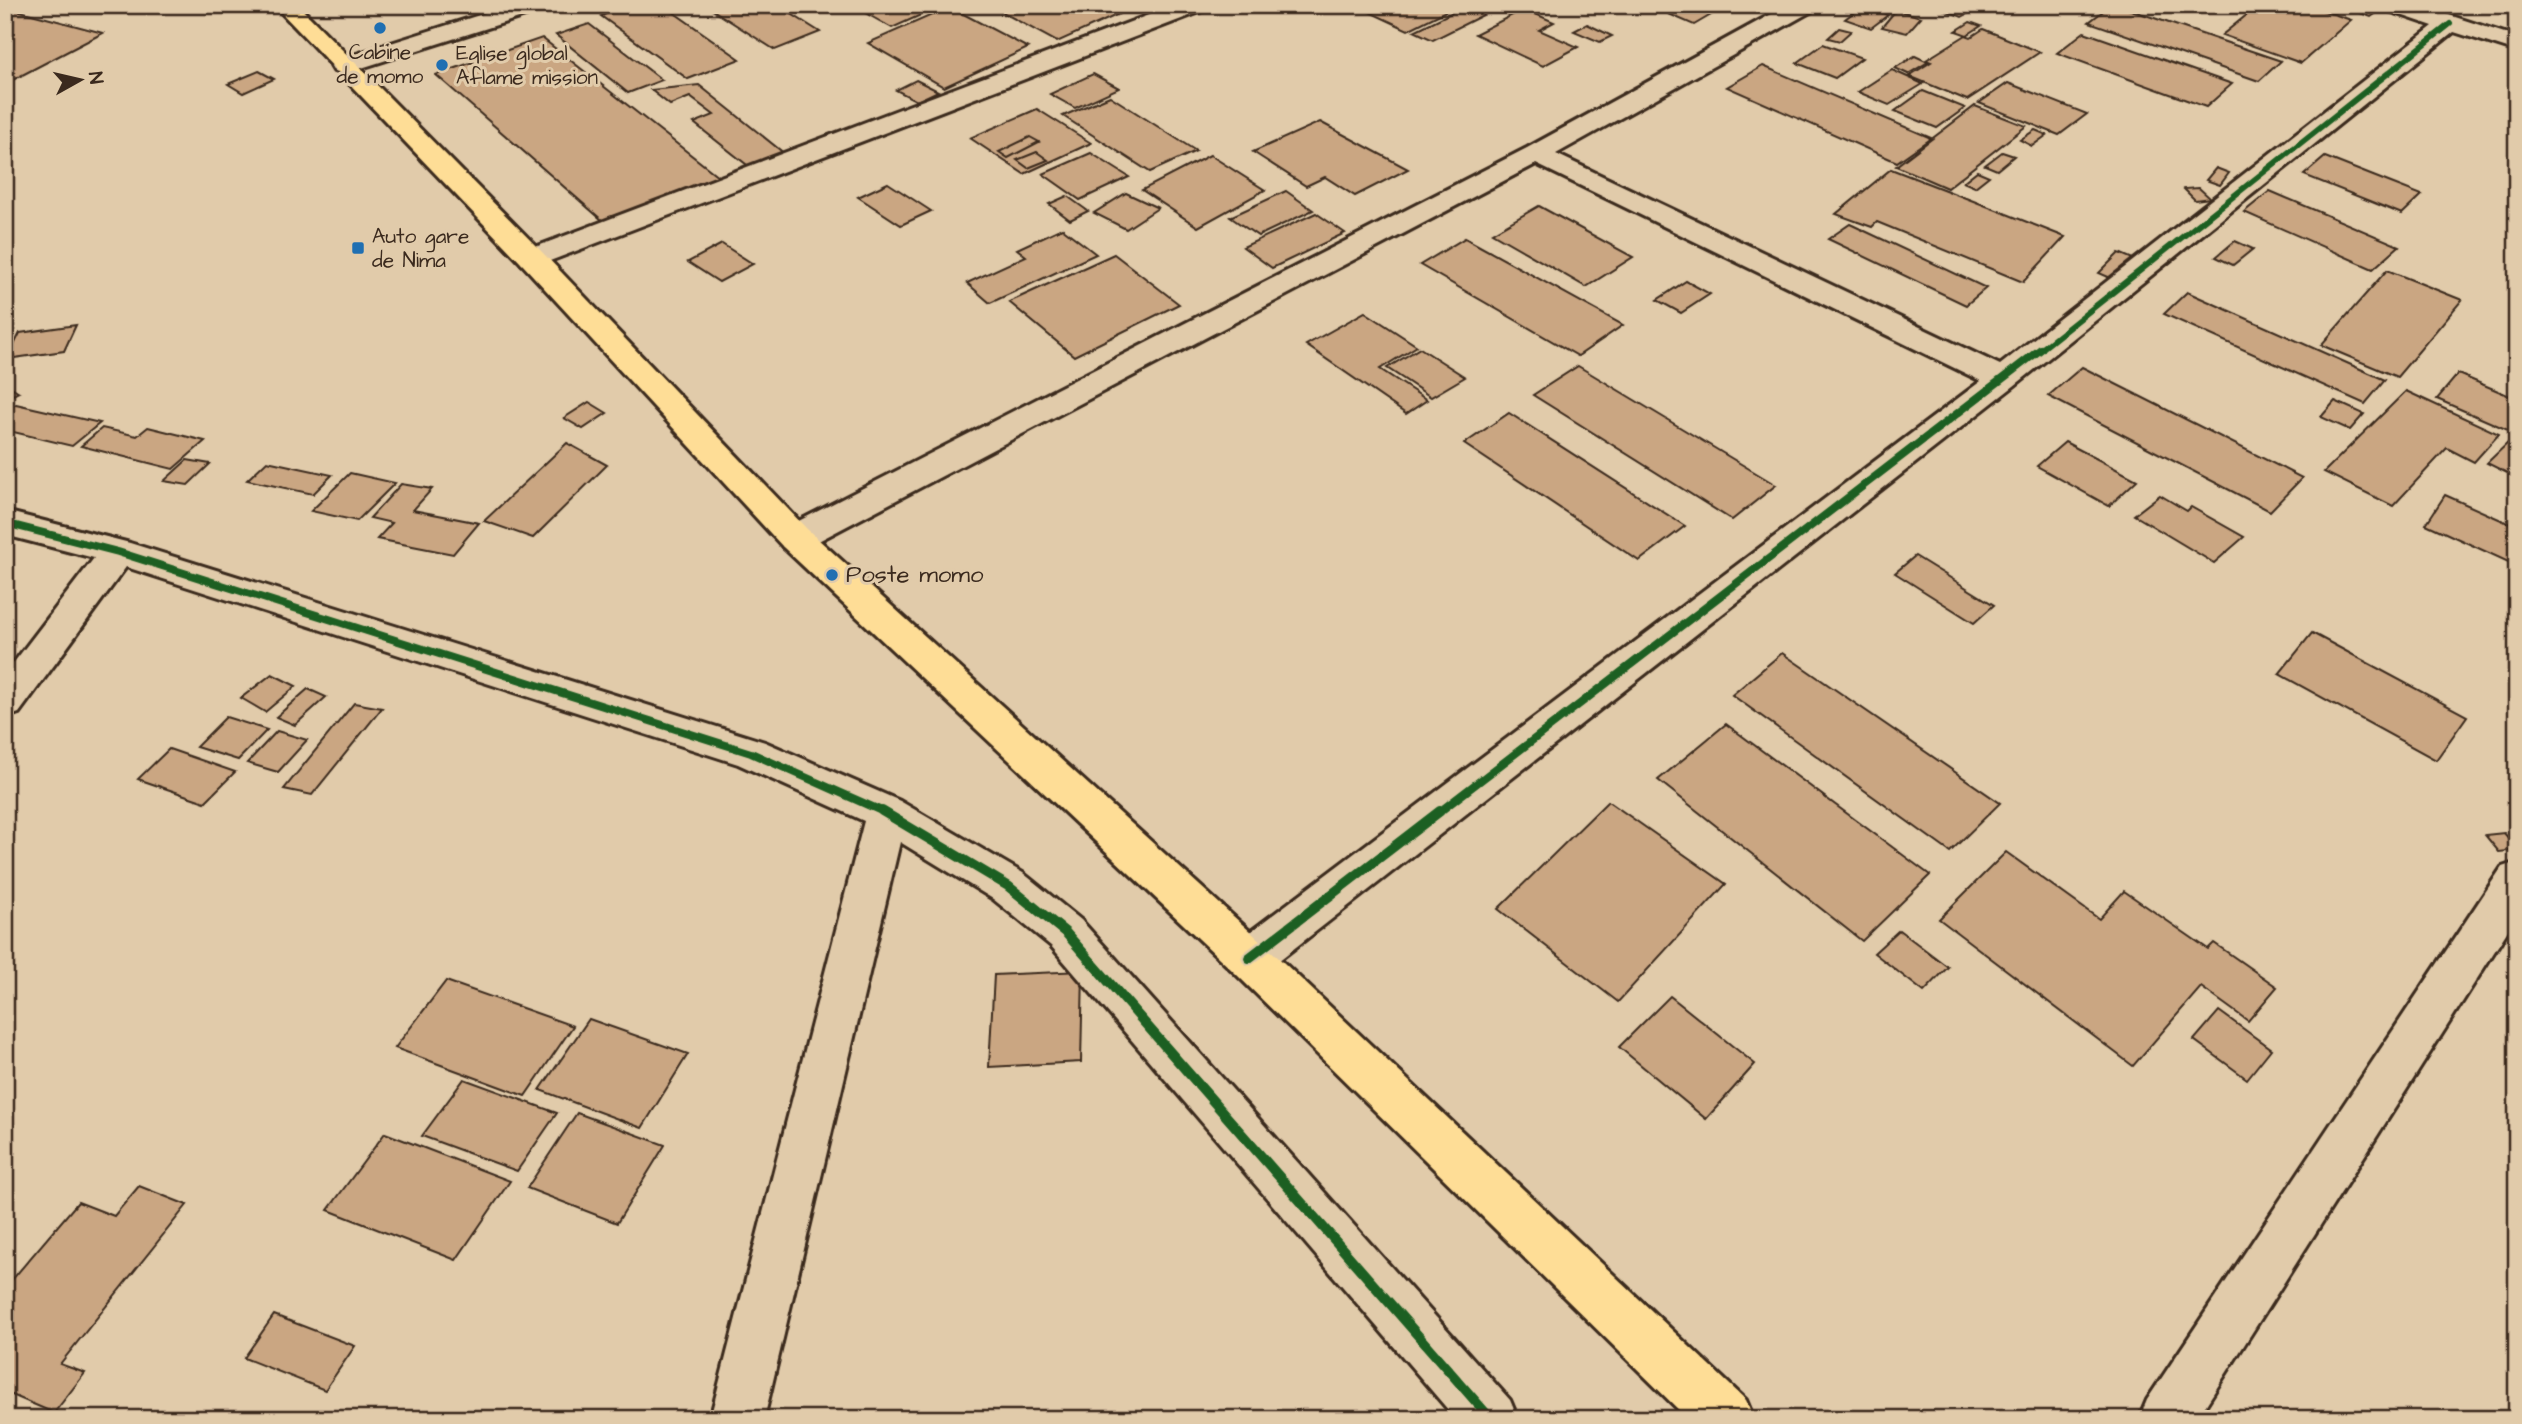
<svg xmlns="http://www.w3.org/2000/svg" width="2522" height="1424" viewBox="0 0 2522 1424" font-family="'Architects Daughter',sans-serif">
  <rect width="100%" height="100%" fill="#e1cbaa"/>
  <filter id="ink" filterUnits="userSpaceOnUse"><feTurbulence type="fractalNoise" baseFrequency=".0143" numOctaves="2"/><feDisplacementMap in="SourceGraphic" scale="14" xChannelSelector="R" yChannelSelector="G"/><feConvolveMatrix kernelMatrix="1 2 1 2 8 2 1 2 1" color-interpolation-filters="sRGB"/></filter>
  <g filter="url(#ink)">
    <g fill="#caa682" stroke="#3b2a1e" stroke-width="2">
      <polygon points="630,5 663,5 740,59 688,79 601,16"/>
      <polygon points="705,5 777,5 820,32 775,50"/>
      <polygon points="889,5 943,5 892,28 867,14"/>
      <polygon points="1018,5 1139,5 1057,42 1002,12"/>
      <polygon points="1371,5 1458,5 1408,30 1363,9"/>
      <polygon points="1467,5 1503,5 1433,40 1414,31"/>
      <polygon points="1648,5 1728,5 1694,25"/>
      <polygon points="1933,5 1966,5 1976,9 1962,17"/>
      <polygon points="2111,5 2116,5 2281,61 2259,81 2089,22"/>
      <polygon points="2259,5 2307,5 2351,20 2301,63 2222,35"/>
      <polygon points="2338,5 2388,5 2371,17"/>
      <polygon points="1862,6 1888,15 1871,28 1845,19"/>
      <polygon points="5,7 103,33 5,84"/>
      <polygon points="950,7 1028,48 944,87 868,43"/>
      <polygon points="1524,9 1554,22 1539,30 1578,47 1543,66 1475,34"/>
      <polygon points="1896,10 1921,17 1907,33 1882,27"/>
      <polygon points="1970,22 1981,26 1967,35 1956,31"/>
      <polygon points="589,24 662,80 628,93 556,35"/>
      <polygon points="1587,24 1612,36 1600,42 1574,31"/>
      <polygon points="1839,28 1851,31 1840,41 1828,38"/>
      <polygon points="1983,29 2040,52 1967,100 1909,76 1931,62 1926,60 1966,35 1971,37"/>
      <polygon points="2084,32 2232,84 2206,107 2057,53"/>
      <polygon points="542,38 723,180 610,227 436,75"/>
      <polygon points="1823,44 1862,58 1835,78 1797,63"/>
      <polygon points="1915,56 1928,62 1908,74 1895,68"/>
      <polygon points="1763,66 1931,138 1897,162 1727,87"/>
      <polygon points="1892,70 1923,84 1889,105 1858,92"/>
      <polygon points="259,71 274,79 243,93 228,84"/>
      <polygon points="1093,74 1119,88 1075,108 1050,94"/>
      <polygon points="916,80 938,91 917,101 896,90"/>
      <polygon points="2008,83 2087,114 2059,135 1979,103"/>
      <polygon points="699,85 785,154 751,168 694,123 714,115 690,97 670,105 651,90"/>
      <polygon points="1923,91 1965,108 1937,128 1895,111"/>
      <polygon points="1110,96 1196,151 1150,172 1063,116"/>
      <polygon points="1975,106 2026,126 1947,188 1896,166"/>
      <polygon points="1037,109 1091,143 1024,174 970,138"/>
      <polygon points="1320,122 1408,169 1355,196 1325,177 1306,186 1253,152"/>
      <polygon points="2035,130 2047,135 2032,146 2020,140"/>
      <polygon points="1030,137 1039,142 1008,158 999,152"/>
      <polygon points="1037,152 1048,160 1028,168 1017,160"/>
      <polygon points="2002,152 2014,156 1997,170 1985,165"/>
      <polygon points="1091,153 1129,177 1080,200 1043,174"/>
      <polygon points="1210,155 1265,190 1198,227 1142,190"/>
      <polygon points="2325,157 2391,183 2422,195 2402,214 2304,175"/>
      <polygon points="2216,168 2229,173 2220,185 2206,180"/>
      <polygon points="1891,169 1994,209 2065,237 2023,282 1877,222 1872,227 1836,214"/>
      <polygon points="1977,171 1989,176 1975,187 1963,182"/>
      <polygon points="888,183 931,211 901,225 858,197"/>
      <polygon points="2199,188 2210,198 2195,200 2184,189"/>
      <polygon points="1286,191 1313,210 1258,236 1230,217"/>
      <polygon points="2270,191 2399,246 2373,269 2244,212"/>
      <polygon points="1126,193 1158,208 1126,229 1094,213"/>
      <polygon points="1067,196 1088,211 1070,220 1049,204"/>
      <polygon points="1539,206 1633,257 1586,287 1492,233"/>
      <polygon points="1316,213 1345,233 1272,268 1243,247"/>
      <polygon points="1850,224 1986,288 1966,305 1828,239"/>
      <polygon points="1062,228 1096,254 990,303 967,283 1026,256 1017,249"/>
      <polygon points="1465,238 1623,325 1578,356 1420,265"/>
      <polygon points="2235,241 2253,249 2233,265 2216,257"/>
      <polygon points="722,244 753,264 719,282 688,262"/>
      <polygon points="2119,253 2140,262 2120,282 2099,273"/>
      <polygon points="1114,254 1179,304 1074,356 1009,302"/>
      <polygon points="2387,270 2462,300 2397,377 2321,345"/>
      <polygon points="1686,281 1710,294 1681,313 1657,300"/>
      <polygon points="2187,292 2385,380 2365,404 2164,314"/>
      <polygon points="1365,312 1417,346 1380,369 1427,400 1406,414 1306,345"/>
      <polygon points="76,325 64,351 7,359 20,333"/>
      <polygon points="1420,348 1465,377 1431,397 1387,368"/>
      <polygon points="1578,366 1776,485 1732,520 1533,395"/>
      <polygon points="2082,367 2302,478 2270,511 2048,396"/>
      <polygon points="2458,374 2517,399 2517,434 2437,399"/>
      <polygon points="5,383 19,392 5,399"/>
      <polygon points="2406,391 2499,434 2474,462 2447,448 2393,506 2324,472"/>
      <polygon points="2335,401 2364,414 2350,430 2321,417"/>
      <polygon points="589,402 607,413 583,429 564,418"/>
      <polygon points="16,404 100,423 72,446 5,430 5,412"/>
      <polygon points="1509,413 1685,526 1639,561 1464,444"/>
      <polygon points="148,427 205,441 173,469 81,446 102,428 137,436"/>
      <polygon points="2513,438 2517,440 2517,478 2487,463"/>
      <polygon points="2065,442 2137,480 2109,506 2037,466"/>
      <polygon points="567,443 607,465 533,538 484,521"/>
      <polygon points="187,460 210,464 188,485 164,481"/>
      <polygon points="267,461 332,475 313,494 247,480"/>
      <polygon points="350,473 395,483 357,521 311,511"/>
      <polygon points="401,484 432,489 413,510 479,523 453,554 377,539 392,523 370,518"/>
      <polygon points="2160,495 2187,511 2191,507 2244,537 2214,563 2134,515"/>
      <polygon points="2445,495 2517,527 2517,566 2426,524"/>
      <polygon points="1915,556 1994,605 1974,623 1895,573"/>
      <polygon points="2312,633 2467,716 2436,760 2279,674"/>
      <polygon points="1782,653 2000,803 1950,852 1732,695"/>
      <polygon points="272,674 296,686 265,712 241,698"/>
      <polygon points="308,689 326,697 295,725 276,717"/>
      <polygon points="354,703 382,708 312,795 284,789"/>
      <polygon points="226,717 267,730 238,760 196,747"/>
      <polygon points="1726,724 1930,875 1862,941 1658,780"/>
      <polygon points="277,731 307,740 278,772 247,763"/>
      <polygon points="169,749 235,772 205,802 138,779"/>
      <polygon points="1608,801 1726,884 1618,1002 1498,909"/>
      <polygon points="2504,833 2517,848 2517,850 2499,852 2485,835"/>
      <polygon points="2006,852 2099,919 2124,891 2208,949 2214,943 2277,987 2248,1021 2201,987 2133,1066 1939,919"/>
      <polygon points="1899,930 1948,967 1924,992 1874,953"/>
      <polygon points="1083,971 1081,1062 989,1067 994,975"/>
      <polygon points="446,981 573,1026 525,1096 395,1048"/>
      <polygon points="1670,996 1755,1064 1706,1119 1619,1047"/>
      <polygon points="2219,1011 2271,1049 2247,1079 2194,1040"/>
      <polygon points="589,1019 688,1054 642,1128 540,1090"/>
      <polygon points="464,1079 557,1113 517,1171 422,1136"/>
      <polygon points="577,1113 665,1145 617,1223 527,1188"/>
      <polygon points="385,1133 510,1181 456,1260 328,1210"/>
      <polygon points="139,1186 187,1205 60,1364 85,1373 54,1413 5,1392 5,1288 78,1202 114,1216"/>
      <polygon points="274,1315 355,1346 325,1390 244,1358"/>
    </g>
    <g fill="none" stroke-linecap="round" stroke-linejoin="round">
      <g stroke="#3b2a1e" stroke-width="6">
        <g id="minor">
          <polygon points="511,5 547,5 544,10 352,71 343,73 334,71 331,66 334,61"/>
          <polygon points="1175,5 1208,5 1205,10 542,264 532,267 522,264 518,258 522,252"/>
          <polygon points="1788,5 1817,5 1814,10 1556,154 2000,365 2433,26 2386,10 2383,5 2418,5 2517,37 2517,52 2454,32 2014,386 1264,972 1249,977 1234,972 1227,958 1234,944 1981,381 1536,164 807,547 795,550 783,547 778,538 783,529 1527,148"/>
          <polygon points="5,511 130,543 765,742 900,801 1023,873 1081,920 1510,1400 1518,1419 1456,1419 1051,946 993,899 900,842 764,1419 710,1419 864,821 738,764 126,567 19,713 5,718 5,674 94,558 5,535"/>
          <polygon points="2517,862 2517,916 2197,1419 2139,1419 2147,1400 2502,867"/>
        </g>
      </g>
      <g stroke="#3b2a1e" stroke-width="6">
        <polygon id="primary" points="274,5 298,5 542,252 807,529 1264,944 1746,1400 1754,1419 1688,1419 1234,972 783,547 522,264"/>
      </g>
      <use href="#minor" fill="#e1cbaa" fill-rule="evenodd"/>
      <use href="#primary" fill="#fedd96" fill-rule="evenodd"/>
      <g stroke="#e1cbaa" stroke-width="9">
        <polyline id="cycleway-far2" points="2039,351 2450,24"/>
      </g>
      <g stroke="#e1cbaa" stroke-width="12">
        <g id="cycleway-far1">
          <polyline points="5,523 118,552 751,753 886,813"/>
          <polyline points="1438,813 2041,349"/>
        </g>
      </g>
      <g stroke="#e1cbaa" stroke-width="15">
        <g id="cycleway">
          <polyline points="882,811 1008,886 1066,933 1491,1419"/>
          <polyline points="1249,958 1440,811"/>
        </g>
      </g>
      <use href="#cycleway-far2" stroke="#1b5e20" stroke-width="6"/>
      <use href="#cycleway-far1" stroke="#1b5e20" stroke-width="8"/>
      <use href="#cycleway" stroke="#1b5e20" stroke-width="10"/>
    </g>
  </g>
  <g fill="#1f6fb2" stroke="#e1cbaa" stroke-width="2.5">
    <circle cx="380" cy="28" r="7"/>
    <circle cx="442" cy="65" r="7"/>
    <rect x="351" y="241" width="14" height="14" rx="3.5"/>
    <circle cx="832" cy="575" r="7"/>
  </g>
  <g text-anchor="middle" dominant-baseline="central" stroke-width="6" stroke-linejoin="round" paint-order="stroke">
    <g font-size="21" fill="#3b2a1e" stroke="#e1cbaa" text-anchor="start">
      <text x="380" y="52" text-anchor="middle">Cabine<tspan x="380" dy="24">de momo</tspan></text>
      <text x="456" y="53">Eglise global<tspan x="456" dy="24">Aflame mission</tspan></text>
      <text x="372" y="236">Auto gare<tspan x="372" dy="24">de Nima</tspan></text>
    </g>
    <g font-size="24" fill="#3b2a1e" stroke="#e1cbaa" text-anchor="start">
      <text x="846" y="575">Poste momo</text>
    </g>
  </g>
  <rect width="2522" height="1424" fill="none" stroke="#e1cbaa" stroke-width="28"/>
  <rect x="14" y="14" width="2494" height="1396" fill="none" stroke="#3b2a1e" stroke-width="2.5" filter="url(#ink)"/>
  <g transform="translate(80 80) rotate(82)" stroke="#e1cbaa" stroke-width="5" paint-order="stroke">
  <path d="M0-5L12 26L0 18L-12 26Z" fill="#3b2a1e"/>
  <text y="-10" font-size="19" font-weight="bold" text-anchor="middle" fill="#3b2a1e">N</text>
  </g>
</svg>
